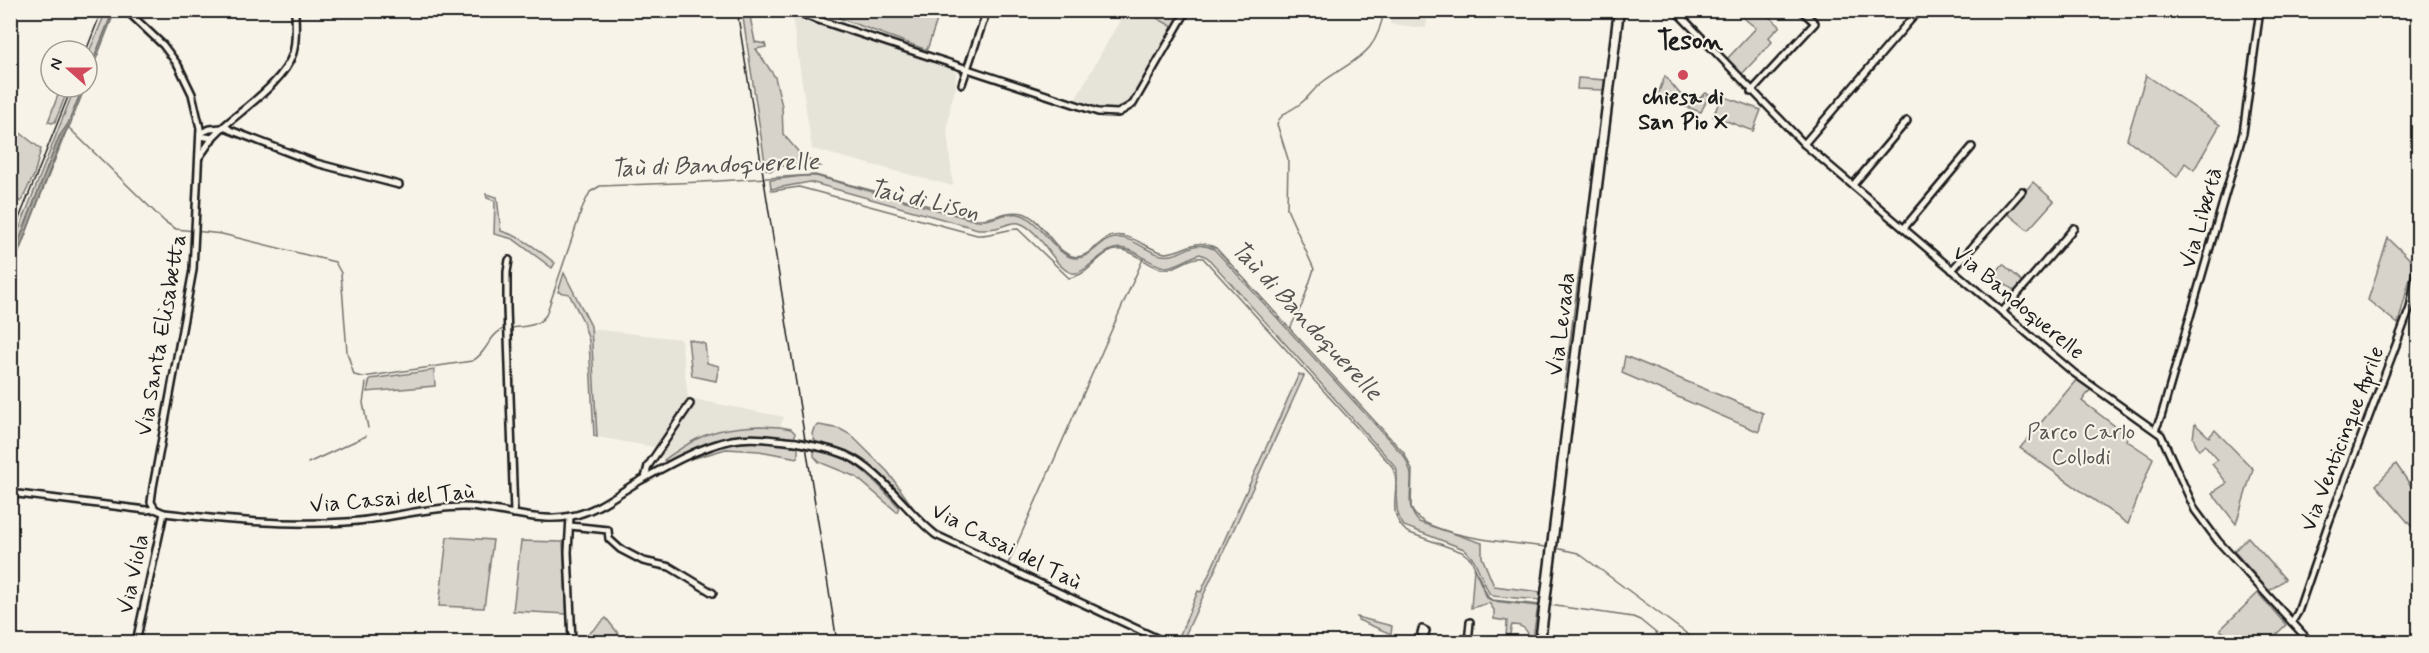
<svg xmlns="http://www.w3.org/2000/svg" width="2429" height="653" viewBox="0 0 2429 653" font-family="Mynerve,sans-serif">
  <rect width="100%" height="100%" fill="#f7f3e8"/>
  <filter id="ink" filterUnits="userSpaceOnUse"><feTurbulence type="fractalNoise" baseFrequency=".0167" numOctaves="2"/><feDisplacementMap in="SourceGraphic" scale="12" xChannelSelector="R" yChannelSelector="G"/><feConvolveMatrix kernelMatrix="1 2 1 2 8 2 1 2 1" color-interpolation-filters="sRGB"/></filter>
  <g filter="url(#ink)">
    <g fill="#e6e3d9">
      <polygon points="1125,11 1144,11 1173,27 1135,93 1127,102 1115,108 1106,109 1075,100"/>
      <polygon points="1393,11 1428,11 1426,28 1390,24"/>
      <polygon points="792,16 949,67 956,73 956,87 951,103 947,131 953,186 812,149"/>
      <polygon points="592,329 681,339 688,398 784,417 780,427 737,427 706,433 664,460 654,447 597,437"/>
    </g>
    <g fill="#d7d3cb" stroke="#7a7874" stroke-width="1.5">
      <polygon points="106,11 113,11 87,76 87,57"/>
      <polygon points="742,11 749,11 755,42 765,44 766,47 756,49 775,77 782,106 783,134 802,156 820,166 781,166 770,171 766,169"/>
      <polygon points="841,11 841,10 940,11 927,50 839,18"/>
      <polygon points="1144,11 1182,10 1182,11 1173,27"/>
      <polygon points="1735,11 1762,11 1780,26 1769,37 1772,42 1741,75 1726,60 1756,28"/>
      <polygon points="2146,75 2220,125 2194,170 2185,163 2177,177 2127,139"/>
      <polygon points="1665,76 1690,106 1706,93 1709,95 1701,112 1657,97"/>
      <polygon points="1578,78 1605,80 1604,90 1577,89"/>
      <polygon points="61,87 69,87 55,122 52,123 48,122"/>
      <polygon points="75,87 83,87 68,124 59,137 11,262 11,250"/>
      <polygon points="1722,96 1761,110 1753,131 1713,116"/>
      <polygon points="10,125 41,149 34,175 21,202 11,194"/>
      <path d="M803 176H816L977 221C992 221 1009 210 1022 215 1041 222 1056 257 1075 258 1091 259 1100 239 1115 238 1133 236 1146 252 1162 255 1182 259 1191 237 1214 249L1404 456C1407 462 1410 468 1411 475 1412 493 1405 507 1419 522L1482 543V557L1494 586 1540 592V600L1493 596 1489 593 1474 560 1464 549 1404 526C1390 507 1401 488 1396 467L1207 257 1200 254C1190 257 1176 267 1166 267 1147 265 1134 244 1114 249 1100 252 1084 276 1072 273 1054 269 1041 229 1019 223 1011 221 1004 227 996 228 991 229 984 229 978 229L810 182 771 189 770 180Z"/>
      <polygon points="2033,182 2054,201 2028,230 2007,213"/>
      <path d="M486 194 497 197 501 231C523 237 537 249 555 263L552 268 513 239 494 234 495 201 487 198Z"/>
      <polygon points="2388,238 2414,263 2398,324 2368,300"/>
      <polygon points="2003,264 2023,282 2015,291 1993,276"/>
      <polygon points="564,273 591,326 597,437 594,436 589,341 583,321 569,294 558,292"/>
      <polygon points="688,339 705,344 707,363 719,366 716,381 692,376"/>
      <polygon points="1625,356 1763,413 1759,432 1622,373"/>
      <polygon points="434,370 435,386 367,392 370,379"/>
      <polygon points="1299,374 1304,376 1182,642 1177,642 1198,591 1201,592"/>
      <polygon points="2077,379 2091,389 2082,401 2128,436 2126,440 2153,458 2128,524 2020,448"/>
      <polygon points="2195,424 2209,437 2215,430 2253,469 2236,524 2212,493 2227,483 2212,464 2218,460 2205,445 2199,450 2193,438"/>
      <polygon points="819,425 840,429 851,435 888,472 912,506 860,458 839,449 816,443 812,434 814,428"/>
      <path d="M759 426 780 427 791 429 795 433V439C742 430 716 437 669 462L664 460C700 434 714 428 759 426Z"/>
      <path d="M757 442 776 443 798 447V458L759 451 726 449 695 458C709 444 738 443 757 442Z"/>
      <path d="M814 450C851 452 876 482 899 507L897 512 856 477 819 462 814 456Z"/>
      <polygon points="2396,464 2418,496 2418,534 2376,485"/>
      <polygon points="447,537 493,540 484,608 439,606"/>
      <polygon points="2248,537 2285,579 2269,591 2234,551"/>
      <polygon points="521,541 563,542 567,614 513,611"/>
      <path d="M1474 568 1487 598 1493 601 1538 606 1533 637 1532 636 1530 639C1527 629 1523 625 1512 625L1509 637 1506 638 1507 621 1494 619V610L1489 603 1471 608Z"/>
      <polygon points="2258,593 2286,625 2268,642 2238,642 2220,630"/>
      <polygon points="1357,617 1392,626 1391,634 1358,620"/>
      <polygon points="606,618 625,642 580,642"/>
    </g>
    <g fill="#aca9a2" stroke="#72716c" stroke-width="1.5">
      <polygon points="113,11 115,11 87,82 87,76"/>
      <polygon points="83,87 85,87 70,125 62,138 11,273 11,262 59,137 68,124"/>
    </g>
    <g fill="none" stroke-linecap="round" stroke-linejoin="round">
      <g stroke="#72716c" stroke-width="1.5">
        <path d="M68 127 165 222 176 229 222 234 335 262 341 273 347 352 354 375 363 377 472 361C487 354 489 333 506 328"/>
        <path d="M772 191 799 187 977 235C992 236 1004 229 1018 229L1069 278C1088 275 1093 261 1107 253 1129 241 1144 266 1163 269 1178 270 1188 256 1203 258L1391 465C1405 489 1382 510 1407 532L1462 552 1471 559 1488 597 1492 600 1540 605"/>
        <polyline points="10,273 67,129"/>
        <path d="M512 328C525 326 538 327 546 315L583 206 590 192 600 186 702 182 815 175 977 219C992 220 1008 209 1023 213 1043 219 1052 250 1072 256 1088 261 1099 239 1112 236 1131 232 1148 250 1165 253 1187 252 1192 236 1216 248L1404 453 1412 470 1411 506C1415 537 1522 544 1548 547"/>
        <path d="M1290 328 1302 305 1314 269 1287 209 1288 159 1277 124C1281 112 1292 111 1301 103 1309 97 1315 87 1324 81 1357 57 1377 55 1384 10"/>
        <polyline points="366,383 363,403 368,428"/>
        <polyline points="1564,387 1585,227"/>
        <polyline points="308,463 366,436"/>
        <polyline points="1556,548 1578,553 1698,642"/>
        <polyline points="1008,564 1143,259"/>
        <polyline points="1549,605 1633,617 1640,620 1667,642"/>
      </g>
      <g stroke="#1c1c1c" stroke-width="10">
        <g id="minor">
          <polyline points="126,10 163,45 178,65 192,94 200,128 193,270 153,487 151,502 155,509"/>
          <polyline points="788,10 1098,112 1118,113 1133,104 1187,10"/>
          <polyline points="1675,10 1804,144 2074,373 2161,435 2195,510 2218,541 2310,642"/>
          <polyline points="962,84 987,10"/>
          <polyline points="1751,92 1815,23 1801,10"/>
          <polyline points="225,126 230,130 316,163 399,185"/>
          <path d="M222 128C244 108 284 82 293 53 297 39 295 25 295 10"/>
          <polyline points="200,136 212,138 222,128 210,129 200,133"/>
          <polyline points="1804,144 1919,10"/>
          <polyline points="200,156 212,139"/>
          <polyline points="1853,185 1907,121"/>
          <polyline points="1904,228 1972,147"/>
          <polyline points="509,260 507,272 507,307 514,514"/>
          <polyline points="1952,270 2022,191"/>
          <polyline points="2002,312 2074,228"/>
          <polyline points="2155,430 2161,417 2243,133 2260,10"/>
          <path d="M814 446C825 448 836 451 846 455 882 471 905 511 936 535L1165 642"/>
          <polyline points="645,478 648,466 690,404"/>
          <polyline points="10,493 146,510 155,509"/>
          <path d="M155 509 164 513C225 520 285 526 346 522 385 520 424 507 463 507 500 507 535 524 572 516 596 511 616 495 636 483 666 466 699 447 732 440 753 436 775 440 796 442"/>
          <polyline points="570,516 568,552 572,642"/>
          <polyline points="570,526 608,530 609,539 620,549 643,561 670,567 713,593"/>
          <polyline points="2292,622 2298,612 2329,522 2410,308 2418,265"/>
          <polygon points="1422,629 1426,631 1425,634 1421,633"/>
          <polyline points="136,642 164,513"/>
          <polyline points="1468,642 1470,622"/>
        </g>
      </g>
      <g stroke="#1c1c1c" stroke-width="13">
        <polyline id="primary" points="1540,642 1619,10"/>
      </g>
      <use href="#minor" stroke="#f7f3e8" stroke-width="5"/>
      <use href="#primary" stroke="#f7f3e8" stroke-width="8"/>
      <g stroke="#1c1c1c" stroke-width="1.5">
        <polyline points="737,10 837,642"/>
        <polyline points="826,12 827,10"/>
        <polyline points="86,51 102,10"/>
        <polyline points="10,241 72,87"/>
      </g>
      <g stroke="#1c1c1c" stroke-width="10" stroke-linecap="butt">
        <polyline id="minor-bridge" points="796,442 814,446"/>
      </g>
      <use href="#minor-bridge" stroke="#f7f3e8" stroke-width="5"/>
    </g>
  </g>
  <circle fill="#d1495b" stroke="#f7f3e8" stroke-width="2" cx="1683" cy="75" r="6"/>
  <g text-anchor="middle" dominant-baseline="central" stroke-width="4.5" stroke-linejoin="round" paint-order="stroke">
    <g font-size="22" font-weight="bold" fill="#1c1c1c" stroke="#f7f3e8">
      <text x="1683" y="98">chiesa di<tspan x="1683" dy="25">San Pio X</tspan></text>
    </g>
    <g font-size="22" fill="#1c1c1c" stroke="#f7f3e8">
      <text transform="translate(2202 218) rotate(-74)">Via Libertà</text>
      <text transform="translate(2018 303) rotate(40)">Via Bandoquerelle</text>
      <text transform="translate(1562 324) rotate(-83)">Via Levada</text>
      <text transform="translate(162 335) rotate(-80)">Via Santa Elisabetta</text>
      <text transform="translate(2343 439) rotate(-69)">Via Venticinque Aprile</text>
      <text transform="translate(392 499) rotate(-5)">Via Casai del Taù</text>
      <text transform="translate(1006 547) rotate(27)">Via Casai del Taù</text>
      <text transform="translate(134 574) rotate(-78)">Via Viola</text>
    </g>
    <g font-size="22" fill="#545351" stroke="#f7f3e8">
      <text x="2081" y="433">Parco Carlo<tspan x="2081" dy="25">Collodi</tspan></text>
    </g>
    <g font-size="24" font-style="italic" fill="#565452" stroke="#f7f3e8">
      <text transform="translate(715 166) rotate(-2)">Taù di Bandoquerelle</text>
      <text transform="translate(924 201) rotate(13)">Taù di Lison</text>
      <text transform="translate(1306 321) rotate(47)">Taù di Bandoquerelle</text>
    </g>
    <g font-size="26" font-weight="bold" fill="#1c1c1c" stroke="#f7f3e8">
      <text x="1690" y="42">Teson</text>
    </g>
  </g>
  <rect width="2429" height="653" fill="none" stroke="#f7f3e8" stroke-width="36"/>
  <rect x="18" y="18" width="2393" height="617" fill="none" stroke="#1c1c1c" stroke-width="2" filter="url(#ink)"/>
  <g transform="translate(69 69) rotate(291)"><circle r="28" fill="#f7f3e8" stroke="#9f9d96" stroke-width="1.5"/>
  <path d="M0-4.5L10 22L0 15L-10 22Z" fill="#d1495b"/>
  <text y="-9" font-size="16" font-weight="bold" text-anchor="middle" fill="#1c1c1c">N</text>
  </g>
</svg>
